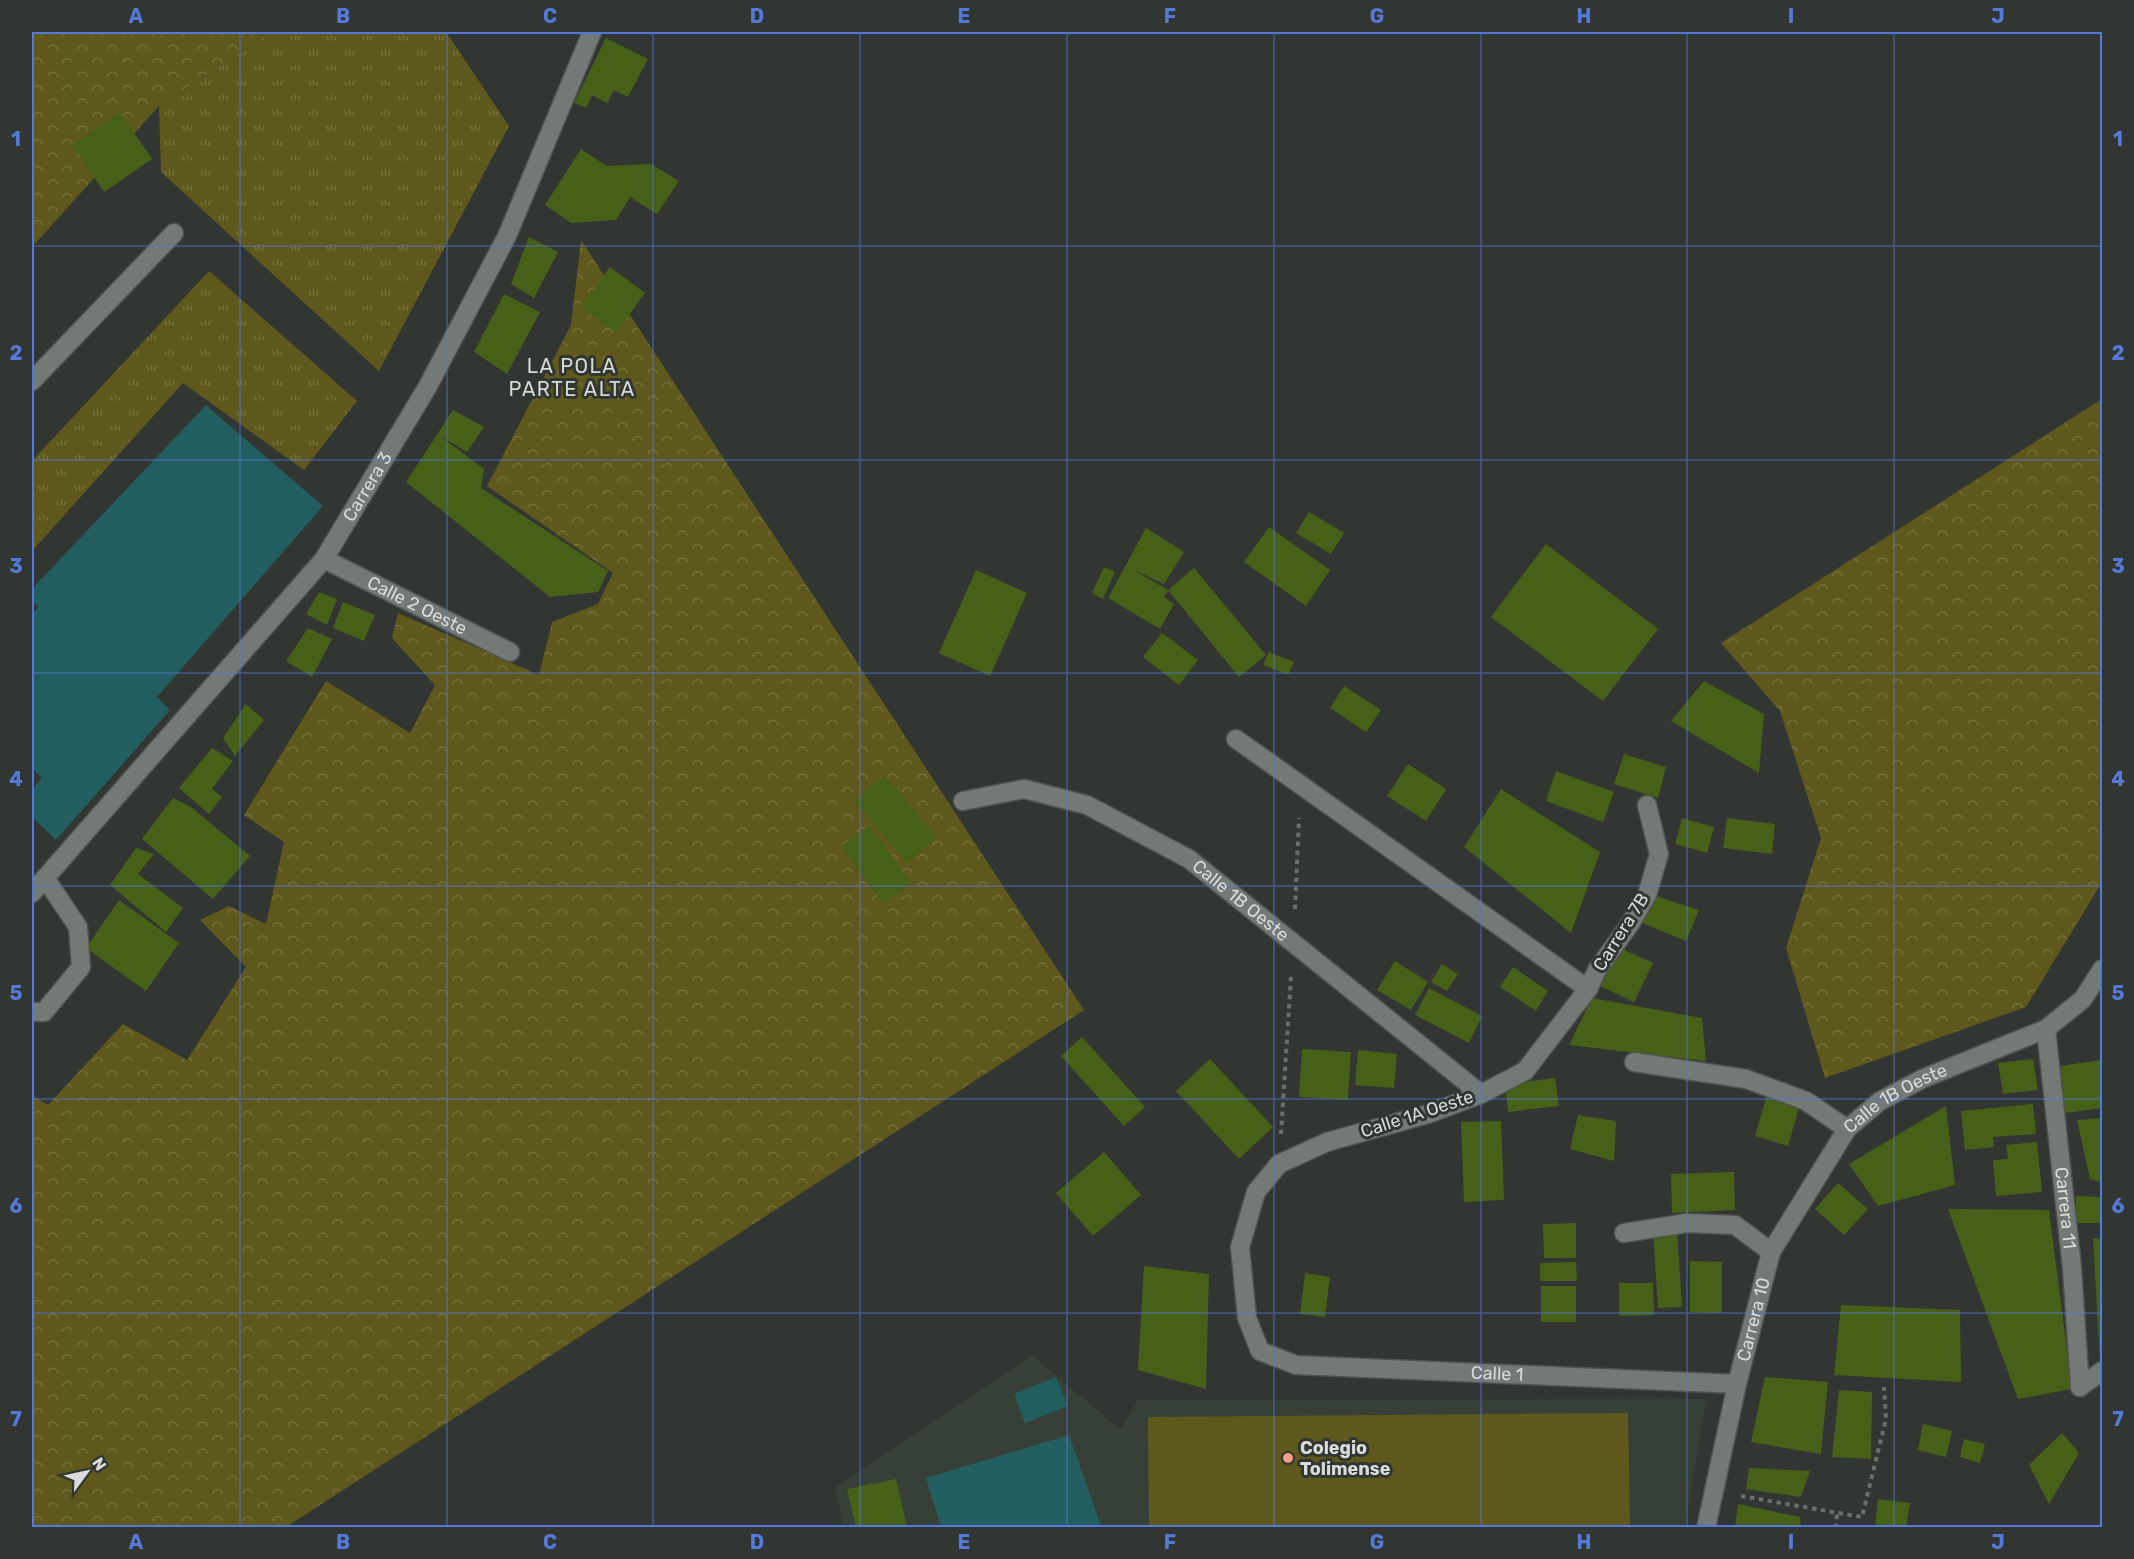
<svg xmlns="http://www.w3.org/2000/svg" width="2134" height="1559" viewBox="0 0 2134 1559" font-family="Rubik,sans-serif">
  <defs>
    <pattern id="grass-tufts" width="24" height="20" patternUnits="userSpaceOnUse" patternTransform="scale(1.5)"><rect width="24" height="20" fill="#5f581c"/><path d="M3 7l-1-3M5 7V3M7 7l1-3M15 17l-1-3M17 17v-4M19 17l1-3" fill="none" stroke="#756f3c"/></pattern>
    <pattern id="forest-crowns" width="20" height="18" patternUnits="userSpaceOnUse" patternTransform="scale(1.5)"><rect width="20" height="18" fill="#5f581c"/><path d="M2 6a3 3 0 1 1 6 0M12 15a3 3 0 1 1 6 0" fill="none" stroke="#756f3c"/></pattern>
  </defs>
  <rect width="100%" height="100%" fill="#313632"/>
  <polygon fill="#364037" points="1032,1355 1120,1429 1138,1400 1706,1399 1685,1527 844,1528 835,1488"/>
  <g fill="url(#grass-tufts)">
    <polygon points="272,32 446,32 509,126 379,371 161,172 159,106"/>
    <polygon points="209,271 357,401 304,470 183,383 32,551 32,461"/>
  </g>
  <g fill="url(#forest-crowns)">
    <polygon points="32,32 272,32 159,106 32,247"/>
    <polygon points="581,240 1084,1010 286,1527 32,1527 32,1095 48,1105 123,1024 187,1060 246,967 200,920 229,906 266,924 284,842 244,815 326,681 410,733 435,685 392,638 398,613 539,675 552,622 598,604 613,573 487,486 571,325"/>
    <polygon points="2102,399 2102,882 2026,1007 1825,1078 1786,948 1821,838 1780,711 1721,643"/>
  </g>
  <polygon fill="#5f581c" points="1628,1413 1630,1527 1149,1527 1148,1417"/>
  <g fill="#225e5f">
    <polygon points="206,405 323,506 157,697 170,710 56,840 32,817 32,789 42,778 32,768 32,615 38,607 32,601 32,589"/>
    <polygon points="1056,1377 1068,1406 1025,1423 1014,1394"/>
    <polygon points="1069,1435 1101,1526 941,1527 926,1478"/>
  </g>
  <g fill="#476018">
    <polygon points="606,38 648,59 628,97 614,90 607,103 592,95 586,108 574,103"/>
    <polygon points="120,112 152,159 104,192 72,145"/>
    <polygon points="581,149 607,166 651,164 679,181 657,214 630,197 616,220 571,223 545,205"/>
    <polygon points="529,237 558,252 534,298 511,284"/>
    <polygon points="610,267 645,293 616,333 581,307"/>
    <polygon points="504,294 540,312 507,374 474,352"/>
    <polygon points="453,410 484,427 467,452 440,436 484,469 481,488 608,571 598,592 550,597 406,482"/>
    <polygon points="1309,512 1344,533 1331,554 1296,533"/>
    <polygon points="1269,527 1330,570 1306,606 1244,562"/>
    <polygon points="1146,528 1184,552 1164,584 1132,569 1168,590 1194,568 1266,655 1239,677 1168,590 1164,597 1174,604 1160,629 1108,598"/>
    <polygon points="1546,544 1658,629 1603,701 1491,617"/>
    <polygon points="1104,567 1115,572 1103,599 1092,593"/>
    <polygon points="976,570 1027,593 990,676 939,653"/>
    <polygon points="319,592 337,599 327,625 306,614"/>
    <polygon points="343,602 375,615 364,641 333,628"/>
    <polygon points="308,628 332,639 312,677 286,661"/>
    <polygon points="1162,633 1198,660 1179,685 1143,657"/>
    <polygon points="1269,652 1294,662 1288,675 1263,665"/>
    <polygon points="1704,681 1764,714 1759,773 1671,721"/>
    <polygon points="1344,686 1381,710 1366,732 1330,708"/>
    <polygon points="246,704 264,720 235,756 223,738"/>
    <polygon points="212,748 233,761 212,789 222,797 209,814 179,788"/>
    <polygon points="1624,754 1666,767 1658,798 1614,784"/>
    <polygon points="1408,764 1446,789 1426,821 1387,796"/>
    <polygon points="1556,771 1614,792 1603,822 1546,801"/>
    <polygon points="884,775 937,838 907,863 854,801"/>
    <polygon points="1501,789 1600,852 1571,933 1464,847"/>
    <polygon points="173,798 191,807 250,856 213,899 142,839"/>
    <polygon points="1682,818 1714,827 1707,853 1675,844"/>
    <polygon points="1727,818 1775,824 1772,854 1723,848"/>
    <polygon points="870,826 911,883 883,904 841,846"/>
    <polygon points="136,848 154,854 138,874 183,908 166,932 110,885"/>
    <polygon points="1656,896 1699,910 1686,941 1642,923"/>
    <polygon points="119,900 179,943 146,991 86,948"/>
    <polygon points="1618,947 1653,963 1634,1002 1600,986"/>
    <polygon points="1395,961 1428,982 1411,1010 1377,990"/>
    <polygon points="1442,964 1458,974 1447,991 1431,982"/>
    <polygon points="1513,967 1548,991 1536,1011 1500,987"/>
    <polygon points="1429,988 1482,1016 1469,1043 1415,1015"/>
    <polygon points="1592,998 1702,1018 1706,1061 1569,1045"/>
    <polygon points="1082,1037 1145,1107 1124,1126 1061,1056"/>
    <polygon points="1302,1049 1351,1052 1348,1100 1299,1097"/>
    <polygon points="1358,1050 1397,1054 1394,1088 1355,1085"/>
    <polygon points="1210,1059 1273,1127 1239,1159 1176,1091"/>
    <polygon points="2033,1059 2038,1090 2003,1094 1998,1063"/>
    <polygon points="2102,1060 2102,1108 2065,1113 2059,1066"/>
    <polygon points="1555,1078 1559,1106 1508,1112 1505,1085"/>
    <polygon points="1767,1095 1800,1104 1788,1146 1755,1136"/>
    <polygon points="2033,1104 2036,1134 1993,1137 1994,1147 1965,1150 1961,1111"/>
    <polygon points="1946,1106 1955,1185 1878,1206 1849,1164"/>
    <polygon points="1578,1115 1616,1121 1614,1161 1570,1149"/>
    <polygon points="2102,1118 2102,1183 2090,1179 2077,1120"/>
    <polygon points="1501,1121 1504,1200 1464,1202 1461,1122"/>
    <polygon points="2037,1142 2042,1192 1996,1196 1993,1160 2008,1159 2006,1145"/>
    <polygon points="1104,1152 1141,1195 1093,1236 1056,1193"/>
    <polygon points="1734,1172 1735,1210 1672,1213 1671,1174"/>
    <polygon points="1838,1183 1868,1209 1844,1235 1815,1209"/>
    <polygon points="2076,1196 2102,1197 2102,1223 2076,1223"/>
    <polygon points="1948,1209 2049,1210 2072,1389 2018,1399"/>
    <polygon points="1576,1223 1576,1258 1544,1258 1543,1224"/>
    <polygon points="1677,1229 1682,1307 1658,1308 1653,1230"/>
    <polygon points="2093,1238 2102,1239 2102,1361 2100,1363"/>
    <polygon points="1690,1261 1722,1262 1722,1313 1690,1312"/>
    <polygon points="1576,1262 1577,1281 1540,1281 1540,1263"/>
    <polygon points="1144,1266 1209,1274 1206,1389 1138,1370"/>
    <polygon points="1305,1273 1330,1277 1325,1317 1300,1314"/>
    <polygon points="1619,1283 1653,1283 1654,1315 1619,1316"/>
    <rect x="1541" y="1286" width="35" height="36"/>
    <polygon points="1841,1305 1960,1310 1961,1382 1834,1375"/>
    <polygon points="1765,1377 1828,1382 1821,1454 1751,1442"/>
    <polygon points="1839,1390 1872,1392 1871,1459 1832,1457"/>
    <polygon points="1923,1424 1952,1431 1946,1457 1918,1450"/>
    <polygon points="2062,1433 2079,1453 2049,1504 2029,1465"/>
    <polygon points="1964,1439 1985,1444 1980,1463 1960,1457"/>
    <polygon points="1749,1468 1810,1471 1801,1497 1746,1489"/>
    <polygon points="896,1479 907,1527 856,1527 847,1489"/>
    <polygon points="1878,1499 1910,1503 1906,1527 1875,1527"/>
    <polygon points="1738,1504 1800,1517 1801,1527 1735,1527"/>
  </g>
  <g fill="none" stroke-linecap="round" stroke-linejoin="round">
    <g stroke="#4f5250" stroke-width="21">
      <g id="minor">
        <polyline points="32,381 174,233"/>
        <path id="s1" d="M324 559 510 652"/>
        <polyline points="1236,739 1588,989"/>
        <path id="s2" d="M963 801 1024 789 1087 805 1189 859 1481 1094"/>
        <path id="s3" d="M1647 805 1659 854 1647 895 1630 924 1597 970 1588 989 1525 1071 1481 1094 1428 1114 1327 1142 1279 1164 1256 1192 1240 1247 1247 1318 1260 1351 1296 1365 1737 1384"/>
        <path id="s4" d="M32 893 324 559 428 386 507 236 592 32"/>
        <polyline points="32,1012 44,1012 81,967 78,927 45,878"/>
        <path id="s5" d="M2046 1029 2072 1268 2080 1387"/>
        <polyline points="1634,1062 1746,1079 1806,1101 1847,1129"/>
        <polyline points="1624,1233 1687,1223 1735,1225 1771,1252"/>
        <polyline points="2080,1387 2102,1371"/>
        <path id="s6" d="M1706 1528 1737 1384 1771 1252 1847 1129 1880 1101 1924 1078 2046 1029 2083 999 2102 969"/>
      </g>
    </g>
    <g stroke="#6b6f6c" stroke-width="4" stroke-dasharray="4.5 4.5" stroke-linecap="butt">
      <polyline points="1295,909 1299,818"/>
      <polyline points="1281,1134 1291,976"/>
      <polyline points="1741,1496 1862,1517 1886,1419 1884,1387"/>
      <polyline points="1836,1528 1837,1513"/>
    </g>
    <use href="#minor" stroke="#737974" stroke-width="18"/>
  </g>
  <path fill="none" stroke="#5579d9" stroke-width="1.5" stroke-opacity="0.55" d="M240 32V1528M447 32V1528M653 32V1528M860 32V1528M1067 32V1528M1274 32V1528M1481 32V1528M1687 32V1528M1894 32V1528M32 246H2102M32 460H2102M32 673H2102M32 886H2102M32 1099H2102M32 1313H2102"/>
  <circle fill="#f49e8a" stroke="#313632" stroke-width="2" cx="1288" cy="1458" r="6"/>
  <g text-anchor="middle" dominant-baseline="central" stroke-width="6" stroke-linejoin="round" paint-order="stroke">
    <g font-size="18" fill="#d9dcda" stroke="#313632">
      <text stroke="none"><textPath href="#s4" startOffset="528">Carrera 3</textPath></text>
      <text stroke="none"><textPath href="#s1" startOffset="104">Calle 2 Oeste</textPath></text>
      <text stroke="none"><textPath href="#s2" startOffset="309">Calle 1B Oeste</textPath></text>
      <text transform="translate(1621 932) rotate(-58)">Carrera 7B</text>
      <text stroke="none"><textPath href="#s6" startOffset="486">Calle 1B Oeste</textPath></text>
      <text transform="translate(1417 1114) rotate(-18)">Calle 1A Oeste</text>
      <text stroke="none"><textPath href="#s5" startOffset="180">Carrera 11</textPath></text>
      <text stroke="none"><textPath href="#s6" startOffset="214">Carrera 10</textPath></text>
      <text stroke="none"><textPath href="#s3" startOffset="1012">Calle 1</textPath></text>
    </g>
    <g font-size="18" font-weight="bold" fill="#d9dcda" stroke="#313632" text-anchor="start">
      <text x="1300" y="1448">Colegio<tspan x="1300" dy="21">Tolimense</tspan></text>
    </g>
    <g font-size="20" letter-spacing="1.5" fill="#d4dad4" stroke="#313632">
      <text x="572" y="366">LA POLA<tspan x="572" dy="23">PARTE ALTA</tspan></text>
    </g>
  </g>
  <rect width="2134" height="1559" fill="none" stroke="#313632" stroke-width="66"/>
  <g transform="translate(87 1472) rotate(57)" stroke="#313632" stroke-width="4.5" paint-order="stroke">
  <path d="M0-4.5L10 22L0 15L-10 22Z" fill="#d9dcda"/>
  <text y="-9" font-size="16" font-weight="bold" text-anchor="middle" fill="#d9dcda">N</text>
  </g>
  <rect x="33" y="33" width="2068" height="1493" fill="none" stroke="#5579d9" stroke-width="2"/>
  <g font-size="20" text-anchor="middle" font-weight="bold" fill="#5579d9">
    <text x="136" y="23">A</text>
    <text x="343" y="23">B</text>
    <text x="550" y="23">C</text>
    <text x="757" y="23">D</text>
    <text x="964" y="23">E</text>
    <text x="1170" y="23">F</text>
    <text x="1377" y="23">G</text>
    <text x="1584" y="23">H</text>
    <text x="1791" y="23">I</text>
    <text x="1998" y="23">J</text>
    <text x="16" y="146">1</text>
    <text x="2118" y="146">1</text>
    <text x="16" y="360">2</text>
    <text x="2118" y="360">2</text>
    <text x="16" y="573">3</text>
    <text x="2118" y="573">3</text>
    <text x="16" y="786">4</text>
    <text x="2118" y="786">4</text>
    <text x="16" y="1000">5</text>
    <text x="2118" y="1000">5</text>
    <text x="16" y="1213">6</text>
    <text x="2118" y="1213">6</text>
    <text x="16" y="1426">7</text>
    <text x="2118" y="1426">7</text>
    <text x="136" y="1549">A</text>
    <text x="343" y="1549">B</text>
    <text x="550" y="1549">C</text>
    <text x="757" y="1549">D</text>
    <text x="964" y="1549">E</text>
    <text x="1170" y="1549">F</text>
    <text x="1377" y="1549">G</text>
    <text x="1584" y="1549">H</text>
    <text x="1791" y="1549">I</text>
    <text x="1998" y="1549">J</text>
  </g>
</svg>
